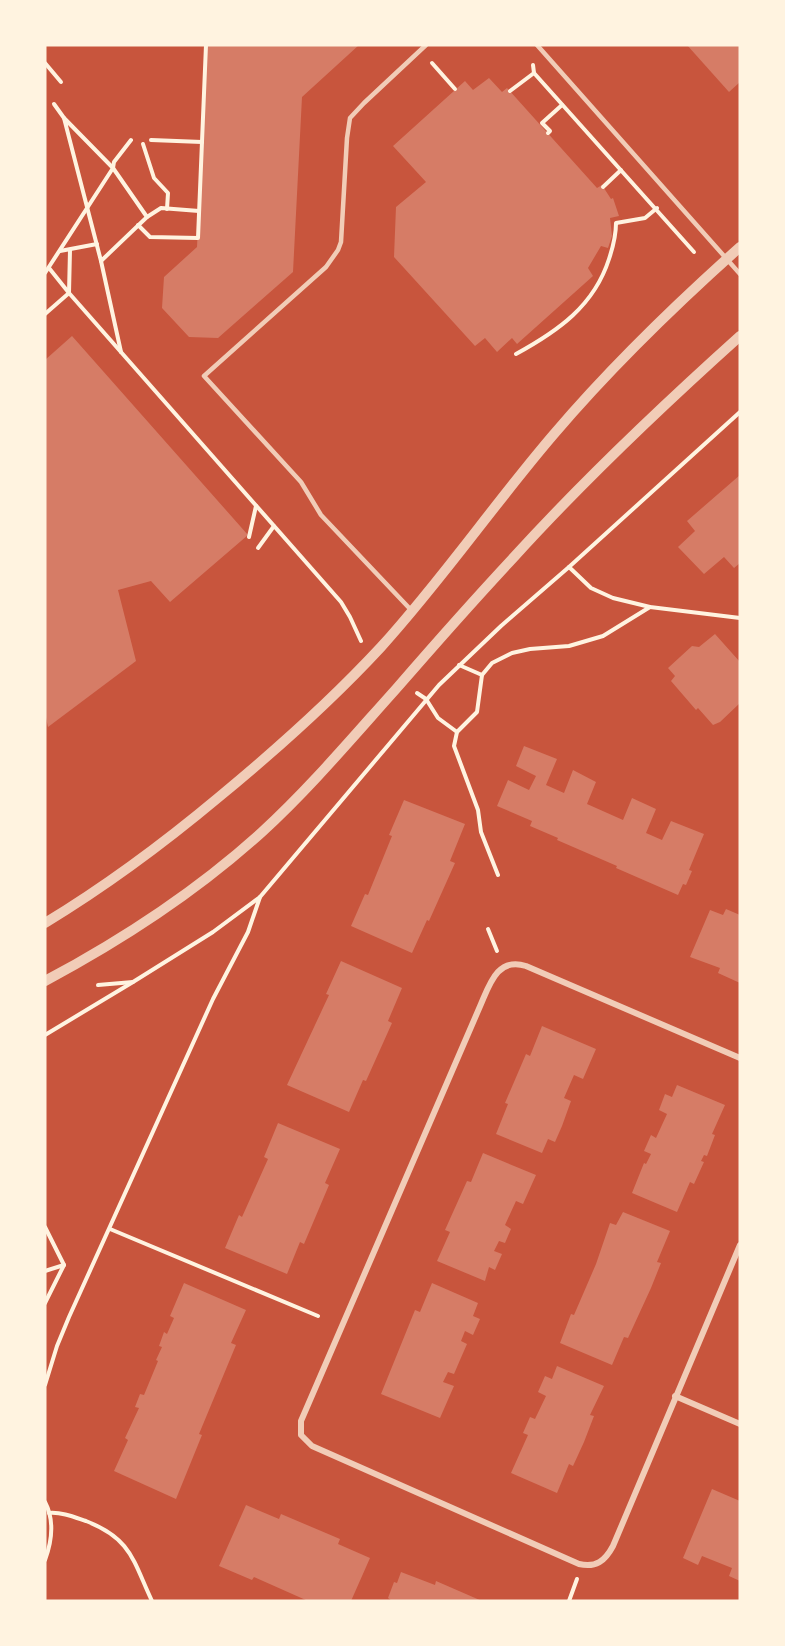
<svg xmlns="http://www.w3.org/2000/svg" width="785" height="1646" viewBox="0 0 785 1646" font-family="'Source Sans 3',sans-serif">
  <rect width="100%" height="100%" fill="#c8553d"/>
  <g fill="#d67c66">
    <polygon points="206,45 359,45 302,97 293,272 218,338 189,337 162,308 164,277 197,247"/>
    <polygon points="687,45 740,45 740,82 729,92"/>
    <polygon points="489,78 502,92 507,88 597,188 602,185 611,199 613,198 619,216 610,218 612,236 608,248 601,246 588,268 593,276 517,344 512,338 497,352 485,338 475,346 394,257 396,207 426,182 393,146 465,81 473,90"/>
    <polygon points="72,336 248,535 170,602 151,581 118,590 136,661 48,727 45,713 45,360"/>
    <polygon points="740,475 740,563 734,568 724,557 704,574 678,547 695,531 687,521"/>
    <polygon points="715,634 740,662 740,703 720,722 713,725 698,708 696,710 671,681 675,676 668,668 692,646 699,647"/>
    <polygon points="524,746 557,759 546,785 564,793 573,770 596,782 587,804 623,820 632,798 656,809 646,833 662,840 671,821 704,834 689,870 692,871 686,885 683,884 678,895 616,868 617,866 557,840 558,838 530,826 532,821 497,806 508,780 529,790 536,776 516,766"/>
    <polygon points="404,800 465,824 450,861 455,863 429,921 427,920 412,953 351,926 365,894 368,895 392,836 389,835"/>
    <polygon points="726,909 740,915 740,983 718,973 720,968 690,957 710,910 723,915"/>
    <polygon points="341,961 402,988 388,1021 392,1023 366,1081 363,1080 349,1112 287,1085 329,995 326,994"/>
    <polygon points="542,1026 596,1049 583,1079 574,1075 564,1098 571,1101 562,1126 555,1142 548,1139 542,1153 496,1134 508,1104 505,1103 526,1054 530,1056"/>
    <polygon points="677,1085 725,1105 712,1134 715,1135 707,1156 704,1155 701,1161 704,1162 694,1184 690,1182 677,1212 632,1193 644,1163 646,1164 651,1154 644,1151 651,1135 656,1138 667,1114 659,1110 665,1094 672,1097"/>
    <polygon points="278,1123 340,1149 325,1183 329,1185 304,1244 300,1242 287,1274 225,1248 239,1215 242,1217 268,1159 264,1157"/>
    <polygon points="483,1153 536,1175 523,1204 516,1201 505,1225 511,1229 505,1243 499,1241 494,1251 502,1254 495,1270 489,1267 485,1281 437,1261 450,1232 445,1230 467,1181 471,1182"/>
    <polygon points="623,1212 670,1231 657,1262 661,1263 651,1288 628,1338 624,1337 612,1365 560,1343 571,1314 574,1315 596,1264 610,1223 616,1225"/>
    <polygon points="184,1283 246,1310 231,1343 236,1345 199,1434 202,1435 176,1499 114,1471 128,1440 125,1438 139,1408 135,1407 140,1394 144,1395 158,1361 156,1360 162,1347 159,1346 164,1332 167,1334 174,1318 170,1316"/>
    <polygon points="432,1283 478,1303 473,1316 480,1319 473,1335 465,1331 461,1341 467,1344 460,1360 454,1374 448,1372 443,1382 454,1386 440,1418 381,1394 415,1310 420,1312"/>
    <polygon points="557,1366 604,1386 590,1415 594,1416 584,1442 573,1466 569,1464 557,1493 511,1473 528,1435 523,1433 530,1417 535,1419 546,1396 538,1392 545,1376 552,1379"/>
    <polygon points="712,1489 740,1501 740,1581 729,1576 732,1568 702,1556 698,1565 683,1558"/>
    <polygon points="246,1505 279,1519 281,1514 340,1539 338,1544 370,1558 351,1601 308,1601 254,1577 252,1580 219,1566"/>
    <polygon points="401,1572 435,1585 436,1581 482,1601 392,1601 388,1598 394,1582 397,1583"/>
  </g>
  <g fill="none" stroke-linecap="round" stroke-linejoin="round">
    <g stroke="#fff3e0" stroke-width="4">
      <polyline points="45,63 61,82"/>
      <polyline points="432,63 455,89"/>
      <polyline points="533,65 534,73 694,252"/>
      <polyline points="510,91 534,73"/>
      <polyline points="54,104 64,118"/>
      <polygon points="64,118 113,168 147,217 101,261"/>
      <polyline points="548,133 550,131 542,123 562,105"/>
      <polyline points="151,140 202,142"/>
      <polyline points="143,144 154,178 168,193 167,209"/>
      <polyline points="603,187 621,170"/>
      <polyline points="147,217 161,208 199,211"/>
      <polyline points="138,225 150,237 198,238 206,45"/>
      <polyline points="60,251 97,244"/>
      <polyline points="101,261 121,352"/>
      <polyline points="49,268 69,293 341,602 350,617 361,641"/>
      <polyline points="45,273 113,168 114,162 131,140"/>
      <polyline points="45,314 69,293 70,250"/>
      <path d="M516 354C558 331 594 306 609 259 613 247 616 235 616 223L645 218 657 208"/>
      <polyline points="249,537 256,506"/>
      <polyline points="258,548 274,526"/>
      <polyline points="569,567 591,588 613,598 650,607 740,618"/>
      <polyline points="459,665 482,675"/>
      <polyline points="417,693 426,699 438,718 457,732"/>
      <polyline points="498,875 481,832 478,810 454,746 457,732 477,712 482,675 492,663 512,653 530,649 569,646 603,636 650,607"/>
      <polyline points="488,929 497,951"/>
      <polyline points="98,985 133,982"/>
      <polyline points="45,1035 133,982 213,932 260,897 439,685 501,626 569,567 740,412"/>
      <polyline points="45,1227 64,1265 45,1303"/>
      <polyline points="110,1229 318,1316"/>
      <polyline points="45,1271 64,1265"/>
      <polyline points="45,1385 57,1346 69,1317 213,999 248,932 260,897"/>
      <path d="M45 1502C55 1521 52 1541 45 1560"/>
      <path d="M49 1513C62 1512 74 1517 86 1521 132 1539 133 1561 152 1601"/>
      <polyline points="569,1601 577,1579"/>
    </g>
    <g stroke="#f1ccb7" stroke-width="4.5">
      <polyline points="537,45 740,274"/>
      <polyline points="412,611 321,515 301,482 204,376 326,267 338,250 341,242 347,138 350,118 364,103 426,45"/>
    </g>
    <g stroke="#f1ccb7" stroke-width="6">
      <path d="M740 1058 526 966C498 957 490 983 481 1004L301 1421V1435L312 1446 579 1564C596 1568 605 1561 613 1546L740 1245"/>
      <polyline points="675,1396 740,1424"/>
    </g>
    <g stroke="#f1ccb7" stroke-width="10">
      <path d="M45 923C106 886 164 843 219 797 276 750 331 701 381 647 442 580 494 504 554 434 611 367 674 306 740 247"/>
      <path d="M45 981C122 940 197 891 262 832 310 788 352 738 396 689 435 644 474 600 514 557 585 479 661 407 740 336"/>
    </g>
  </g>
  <rect width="785" height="1646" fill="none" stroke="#fff3e0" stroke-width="93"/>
</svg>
